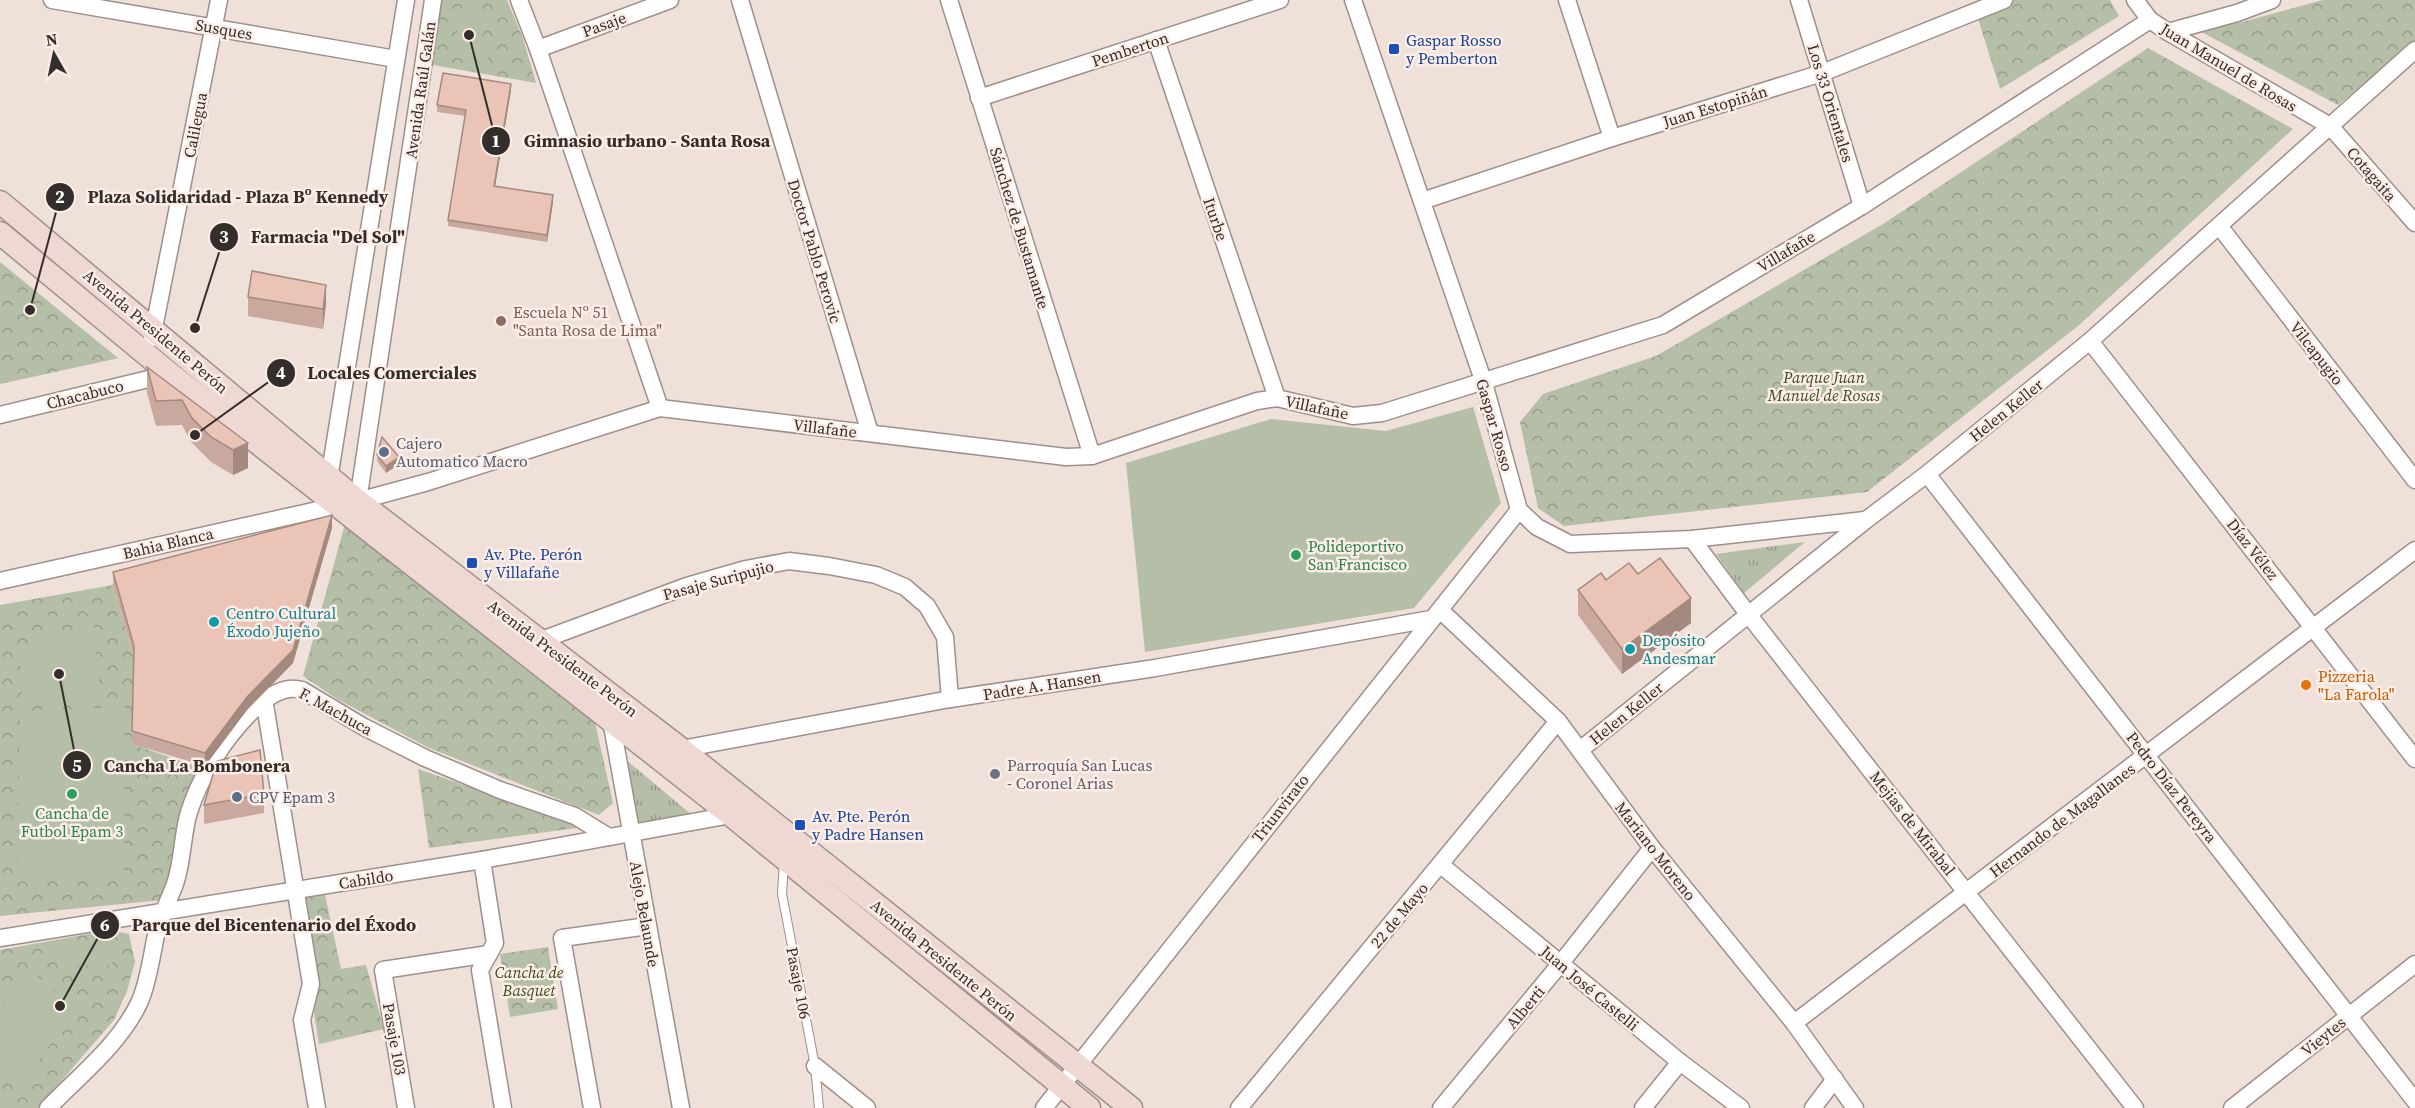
<svg xmlns="http://www.w3.org/2000/svg" width="2415" height="1108" viewBox="0 0 2415 1108" font-family="'Source Serif 4',serif">
  <defs>
    <pattern id="grass-tufts" width="24" height="20" patternUnits="userSpaceOnUse" patternTransform="scale(1.5)"><rect width="24" height="20" fill="#b5bea7"/><path d="M3 7l-1-3M5 7V3M7 7l1-3M15 17l-1-3M17 17v-4M19 17l1-3" fill="none" stroke="#949b88"/></pattern>
    <pattern id="park-crowns" width="20" height="18" patternUnits="userSpaceOnUse" patternTransform="scale(1.5)"><rect width="20" height="18" fill="#b5bea7"/><path d="M2 6a3 3 0 1 1 6 0M12 15a3 3 0 1 1 6 0" fill="none" stroke="#949b88"/></pattern>
  </defs>
  <rect width="100%" height="100%" fill="#efe0da"/>
  <g fill="url(#grass-tufts)">
    <polygon points="1805,542 1744,593 1716,554"/>
    <polygon points="624,758 693,816 637,826"/>
  </g>
  <g fill="url(#park-crowns)">
    <polygon points="434,0 507,0 523,38 536,83 427,64"/>
    <polygon points="2009,0 2110,0 2119,16 2000,89 1976,12"/>
    <polygon points="2323,0 2415,0 2415,42 2338,105 2196,29 2242,22"/>
    <polygon points="2148,48 2293,129 2078,326 1867,492 1564,526 1538,508 1520,422 1543,394 1656,356 1883,224"/>
    <polygon points="0,262 118,358 119,358 0,384"/>
    <polygon points="345,524 594,718 613,803 599,815 429,748 337,699 303,676"/>
    <polygon points="113,585 134,659 132,744 201,768 162,900 0,916 0,605"/>
    <polygon points="418,769 584,827 429,848"/>
    <polygon points="324,890 341,969 366,965 384,1029 319,1044 314,1013 318,979 301,894"/>
    <polygon points="110,930 129,934 135,962 127,991 114,1020 38,1108 0,1108 0,950"/>
    <polygon points="548,947 558,1009 510,1017 500,954"/>
  </g>
  <g fill="#b5bea7">
    <polygon points="458,6 487,24 482,37 490,65 444,55 457,34"/>
    <polygon points="1473,407 1501,503 1414,608 1145,652 1126,463 1271,419 1386,431"/>
    <polygon points="94,626 100,700 22,702 20,648"/>
    <polygon points="125,707 124,877 17,880 20,711"/>
    <polygon points="105,935 122,948 111,965 65,966 56,949"/>
    <polygon points="30,970 77,1009 23,1080 0,1063 0,1010"/>
  </g>
  <g fill="none" stroke-linecap="round" stroke-linejoin="round">
    <g stroke="#9e8f8a" stroke-width="10">
      <polyline id="lane" points="784,861 782,894 815,1066 819,1108"/>
    </g>
    <g stroke="#9e8f8a" stroke-width="19">
      <g id="street">
        <polyline points="52,0 396,59"/>
        <polyline points="519,0 538,49 660,408"/>
        <polyline points="740,0 870,433"/>
        <polyline points="949,0 1092,456"/>
        <polyline points="1353,0 1484,383 1519,510 1537,527 1570,544 1692,539 1865,520"/>
        <polyline points="1567,0 1612,138"/>
        <polyline points="1799,0 1862,206"/>
        <polyline points="2135,0 2150,20 2168,32 2330,126 2415,223"/>
        <polyline points="2168,32 2237,13 2272,0"/>
        <polyline points="1156,40 1277,398"/>
        <polyline points="538,49 670,0"/>
        <polyline points="979,98 1280,0"/>
        <polyline points="1422,201 1612,138 1822,73 2004,0"/>
        <polyline points="2220,227 2415,480"/>
        <polyline points="152,338 219,0"/>
        <polyline points="2090,341 2415,759"/>
        <polyline points="0,415 169,374"/>
        <polyline points="1927,474 2415,1101"/>
        <polyline points="328,485 406,0"/>
        <polyline points="358,501 433,0"/>
        <polyline points="1692,539 1748,614 2135,1108"/>
        <polyline points="0,581 358,501 428,482 660,408 1066,457 1092,456 1257,401 1277,398 1353,416 1382,413 1663,325 1862,206 2150,20"/>
        <polyline points="1440,610 1558,721 1652,848 1794,1023 1855,1108"/>
        <polyline points="531,644 687,586 746,569 789,561 829,566 876,575 905,587 927,606 945,637 950,699"/>
        <polyline points="264,699 311,984 302,1020 317,1108"/>
        <polyline points="611,720 681,1108"/>
        <polyline points="676,750 950,699 1155,668 1431,619"/>
        <polyline points="1580,750 1866,520 1927,474 2090,341 2415,50"/>
        <polyline points="482,860 495,943 480,970 503,1108"/>
        <polyline points="1441,865 1680,1062 1741,1108"/>
        <polyline points="0,938 482,860 731,815"/>
        <polyline points="1794,1023 2415,550"/>
        <polyline points="815,1066 867,1108"/>
        <path d="M48 1108C79 1076 121 1043 140 1001 149 980 152 953 157 930 162 914 169 900 175 884 183 861 182 835 189 812 201 775 224 739 251 712 264 699 283 684 302 690L364 727 425 758 500 790 575 816 609 837"/>
        <polyline points="406,1108 383,970 489,954"/>
        <polyline points="592,1108 562,938 648,926"/>
        <polyline points="1044,1108 1519,510"/>
        <polyline points="1239,1108 1558,721"/>
        <polyline points="1441,1108 1561,963 1652,848"/>
        <polyline points="1643,1108 1680,1062"/>
        <polyline points="1813,1108 1835,1079"/>
        <polyline points="2232,1108 2415,964"/>
      </g>
    </g>
    <g stroke="#9e8f8a" stroke-width="25">
      <g id="secondary">
        <polyline points="0,202 358,501 681,749 1131,1108"/>
        <polyline points="0,233 170,374 731,815 1089,1108"/>
      </g>
    </g>
    <use href="#lane" stroke="#fff" stroke-width="8"/>
    <use href="#street" stroke="#fff" stroke-width="16"/>
    <use href="#secondary" stroke="#efd7d4" stroke-width="22"/>
  </g>
  <g fill="#c9a99d">
    <polygon points="511,90 495,186 553,202 547,242 448,226 448,220 465,116 437,112 437,105"/>
    <polygon points="248,297 326,304 323,329 248,316"/>
    <polygon points="147,367 248,443 248,468 233,475 211,462 192,443 182,425 156,426 147,393"/>
    <polygon points="377,455 399,464 386,473 377,461"/>
    <polygon points="332,528 293,663 247,710 205,766 132,744 134,658 113,585 113,572"/>
    <polygon points="1638,574 1691,623 1622,674 1578,615 1578,590 1606,580"/>
    <polygon points="264,794 264,813 204,824 204,805"/>
  </g>
  <g fill="#a4897f">
    <polygon points="511,84 511,90 494,193 494,186"/>
    <polygon points="553,195 553,202 547,242 547,235"/>
    <polygon points="326,285 326,304 323,329 323,309"/>
    <polygon points="248,443 248,468 233,475 233,450"/>
    <polygon points="399,457 399,464 386,473 386,466"/>
    <polygon points="332,515 332,528 293,663 247,710 205,766 205,753"/>
    <polygon points="1691,598 1691,623 1622,674 1622,649"/>
  </g>
  <g fill="#eac4b6" stroke="#a4897f" stroke-width="1.5">
    <polygon points="443,73 511,84 494,186 553,195 547,235 448,220 466,110 437,105"/>
    <polygon points="252,271 326,285 323,309 248,297"/>
    <polygon points="147,367 248,443 233,450 211,437 192,418 182,400 156,401"/>
    <polygon points="382,437 399,457 386,466 377,455"/>
    <polygon points="332,515 293,650 247,697 205,753 132,731 134,646 113,572"/>
    <polygon points="1660,558 1691,598 1622,649 1578,590 1601,573 1606,580 1629,563 1638,574"/>
    <polygon points="260,750 264,794 204,805 217,761"/>
  </g>
  <g fill="#1a4fb4" stroke="#fdede7" stroke-width="2">
    <rect x="1388" y="43" width="12" height="12" rx="3"/>
    <rect x="466" y="557" width="12" height="12" rx="3"/>
    <rect x="794" y="819" width="12" height="12" rx="3"/>
  </g>
  <circle fill="#8d6e63" stroke="#fdede7" stroke-width="2" cx="501" cy="321" r="6"/>
  <g fill="#5c6f8a" stroke="#fdede7" stroke-width="2">
    <circle cx="384" cy="452" r="6"/>
    <circle cx="237" cy="797" r="6"/>
  </g>
  <g fill="#2e9e5b" stroke="#fdede7" stroke-width="2">
    <circle cx="1296" cy="555" r="6"/>
    <circle cx="72" cy="794" r="6"/>
  </g>
  <g fill="#0f9aa8" stroke="#fdede7" stroke-width="2">
    <circle cx="214" cy="622" r="6"/>
    <circle cx="1630" cy="649" r="6"/>
  </g>
  <circle fill="#e8710a" stroke="#fdede7" stroke-width="2" cx="2306" cy="685" r="6"/>
  <circle fill="#6b7280" stroke="#fdede7" stroke-width="2" cx="995" cy="774" r="6"/>
  <g text-anchor="middle" dominant-baseline="central" stroke-width="5" stroke-linejoin="round" paint-order="stroke">
    <g font-size="16" fill="#332d2b" stroke="#fdede7">
      <text transform="translate(604 24) rotate(-20)">Pasaje</text>
      <text transform="translate(224 29) rotate(10)">Susques</text>
      <text transform="translate(1130 49) rotate(-18)">Pemberton</text>
      <text transform="translate(2229 67) rotate(31)">Juan Manuel de Rosas</text>
      <text transform="translate(420 90) rotate(-82)">Avenida Raúl Galán</text>
      <text transform="translate(1831 103) rotate(73)">Los 33 Orientales</text>
      <text transform="translate(1715 106) rotate(-17)">Juan Estopiñán</text>
      <text transform="translate(195 125) rotate(-79)">Calilegua</text>
      <text transform="translate(2372 174) rotate(49)">Cotagaita</text>
      <text transform="translate(1216 219) rotate(71)">Iturbe</text>
      <text transform="translate(1020 228) rotate(73)">Sánchez de Bustamante</text>
      <text transform="translate(815 251) rotate(73)">Doctor Pablo Perovic</text>
      <text transform="translate(1786 251) rotate(-31)">Villafañe</text>
      <text transform="translate(156 331) rotate(40)">Avenida Presidente Perón</text>
      <text transform="translate(2317 353) rotate(52)">Vilcapugio</text>
      <text transform="translate(85 394) rotate(-14)">Chacabuco</text>
      <text transform="translate(1317 407) rotate(12)">Villafañe</text>
      <text transform="translate(2006 410) rotate(-39)">Helen Keller</text>
      <text transform="translate(1495 425) rotate(74)">Gaspar Rosso</text>
      <text transform="translate(825 428) rotate(7)">Villafañe</text>
      <text transform="translate(168 543) rotate(-13)">Bahia Blanca</text>
      <text transform="translate(2253 549) rotate(52)">Díaz Vélez</text>
      <text transform="translate(718 580) rotate(-15)">Pasaje Suripujio</text>
      <text transform="translate(563 658) rotate(37)">Avenida Presidente Perón</text>
      <text transform="translate(1042 685) rotate(-9)">Padre A. Hansen</text>
      <text transform="translate(336 711) rotate(29)">F. Machuca</text>
      <text transform="translate(1626 713) rotate(-39)">Helen Keller</text>
      <text transform="translate(2172 787) rotate(52)">Pedro Díaz Pereyra</text>
      <text transform="translate(1280 808) rotate(-52)">Triunvirato</text>
      <text transform="translate(2062 820) rotate(-37)">Hernando de Magallanes</text>
      <text transform="translate(1913 823) rotate(52)">Mejias de Mirabal</text>
      <text transform="translate(1656 851) rotate(52)">Mariano Moreno</text>
      <text transform="translate(366 879) rotate(-9)">Cabildo</text>
      <text transform="translate(645 914) rotate(80)">Alejo Belaunde</text>
      <text transform="translate(1399 915) rotate(-50)">22 de Mayo</text>
      <text transform="translate(944 960) rotate(39)">Avenida Presidente Perón</text>
      <text transform="translate(799 983) rotate(79)">Pasaje 106</text>
      <text transform="translate(1590 988) rotate(40)">Juan José Castelli</text>
      <text transform="translate(1525 1007) rotate(-50)">Alberti</text>
      <text transform="translate(2323 1036) rotate(-39)">Vieytes</text>
      <text transform="translate(395 1039) rotate(80)">Pasaje 103</text>
    </g>
    <g font-size="16" fill="#164399" stroke="#fdede7" text-anchor="start">
      <text x="1406" y="40">Gaspar Rosso<tspan x="1406" dy="18">y Pemberton</tspan></text>
      <text x="484" y="554">Av. Pte. Perón<tspan x="484" dy="18">y Villafañe</tspan></text>
      <text x="812" y="816">Av. Pte. Perón<tspan x="812" dy="18">y Padre Hansen</tspan></text>
    </g>
    <g font-size="16" fill="#785e54" stroke="#fdede7" text-anchor="start">
      <text x="513" y="312">Escuela Nº 51<tspan x="513" dy="18">"Santa Rosa de Lima"</tspan></text>
    </g>
    <g font-size="16" font-style="italic" fill="#3d4e1b" stroke="#fdede7">
      <text x="1824" y="377">Parque Juan<tspan x="1824" dy="18">Manuel de Rosas</tspan></text>
      <text x="529" y="972">Cancha de<tspan x="529" dy="18">Basquet</tspan></text>
    </g>
    <g font-size="16" fill="#4e5e75" stroke="#fdede7" text-anchor="start">
      <text x="396" y="443">Cajero<tspan x="396" dy="18">Automatico Macro</tspan></text>
      <text x="249" y="797">CPV Epam 3</text>
    </g>
    <g font-size="16" fill="#27864d" stroke="#fdede7" text-anchor="start">
      <text x="1308" y="546">Polideportivo<tspan x="1308" dy="18">San Francisco</tspan></text>
      <text x="72" y="813" text-anchor="middle">Cancha de<tspan x="72" dy="18">Futbol Epam 3</tspan></text>
    </g>
    <g font-size="16" fill="#0d838f" stroke="#fdede7" text-anchor="start">
      <text x="226" y="613">Centro Cultural<tspan x="226" dy="18">Éxodo Jujeño</tspan></text>
      <text x="1642" y="640">Depósito<tspan x="1642" dy="18">Andesmar</tspan></text>
    </g>
    <g font-size="16" fill="#c56008" stroke="#fdede7" text-anchor="start">
      <text x="2318" y="676">Pizzeria<tspan x="2318" dy="18">"La Farola"</tspan></text>
    </g>
    <g font-size="16" fill="#5b616d" stroke="#fdede7" text-anchor="start">
      <text x="1007" y="765">Parroquía San Lucas<tspan x="1007" dy="18">- Coronel Arias</tspan></text>
    </g>
  </g>
  <path fill="none" stroke="#332d2b" stroke-width="2" d="M469 35L496 141M30 310L60 197M195 328L224 237M195 435L281 373M59 674L77 765M60 1006L105 925"/>
  <g fill="#332d2b" stroke="#fdede7" stroke-width="2">
    <circle cx="469" cy="35" r="6"/>
    <circle cx="30" cy="310" r="6"/>
    <circle cx="195" cy="328" r="6"/>
    <circle cx="195" cy="435" r="6"/>
    <circle cx="59" cy="674" r="6"/>
    <circle cx="60" cy="1006" r="6"/>
    <circle cx="496" cy="141" r="15"/>
    <circle cx="60" cy="197" r="15"/>
    <circle cx="224" cy="237" r="15"/>
    <circle cx="281" cy="373" r="15"/>
    <circle cx="77" cy="765" r="15"/>
    <circle cx="105" cy="925" r="15"/>
  </g>
  <g font-size="18" text-anchor="middle" font-weight="bold" fill="#fff">
    <text x="496" y="147">1</text>
    <text x="60" y="203">2</text>
    <text x="224" y="243">3</text>
    <text x="281" y="379">4</text>
    <text x="77" y="772">5</text>
    <text x="105" y="931">6</text>
  </g>
  <g font-size="18" text-anchor="middle" font-weight="bold" fill="#332d2b" stroke="#fdede7" stroke-width="5" stroke-linejoin="round" paint-order="stroke">
    <text x="647" y="147">Gimnasio urbano - Santa Rosa</text>
    <text x="238" y="203">Plaza Solidaridad - Plaza Bº Kennedy</text>
    <text x="328" y="243">Farmacia "Del Sol"</text>
    <text x="392" y="379">Locales Comerciales</text>
    <text x="197" y="772">Cancha La Bombonera</text>
    <text x="274" y="931">Parque del Bicentenario del Éxodo</text>
  </g>
  <g transform="translate(54 54) rotate(351)" stroke="#fdede7" stroke-width="4.5" paint-order="stroke">
  <path d="M0-4.5L10 22L0 15L-10 22Z" fill="#332d2b"/>
  <text y="-9" font-size="16" font-weight="bold" text-anchor="middle" fill="#332d2b">N</text>
  </g>
</svg>
